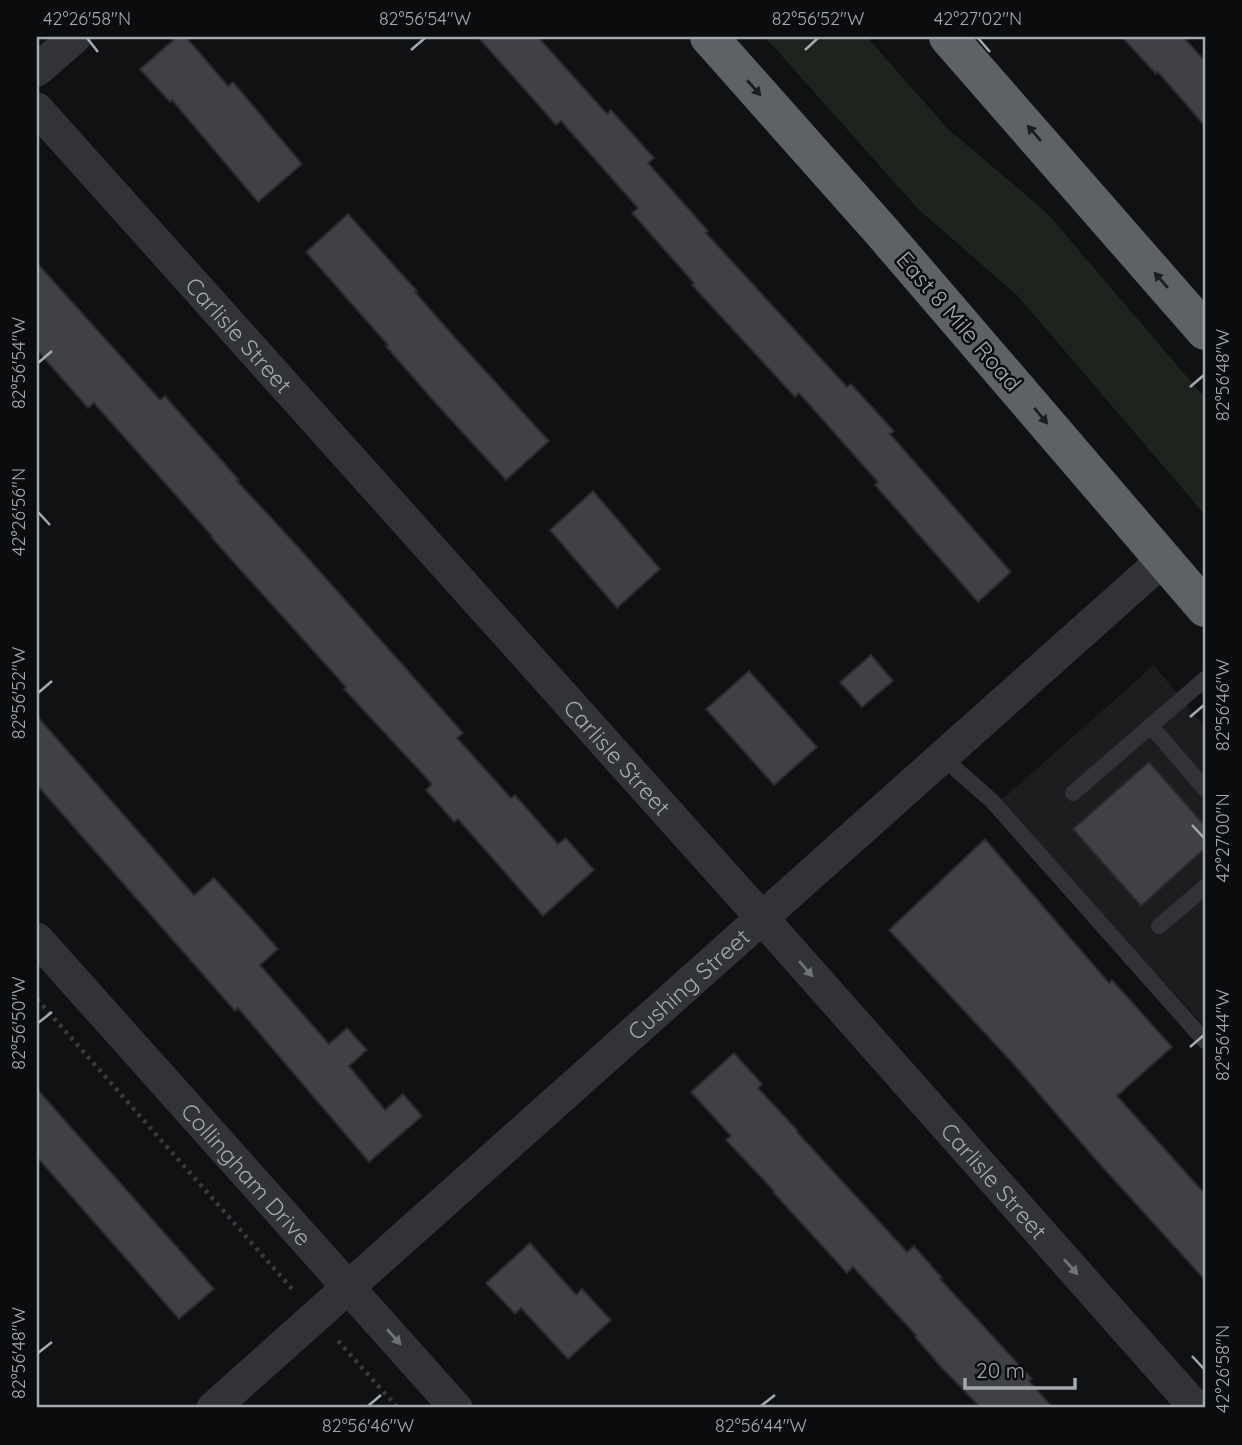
<svg xmlns="http://www.w3.org/2000/svg" width="1242" height="1445" viewBox="0 0 1242 1445" font-family="Quicksand,sans-serif">
  <rect width="100%" height="100%" fill="#101112"/>
  <polygon fill="#1c1d1f" points="1154,665 1205,728 1205,1027 999,802"/>
  <polygon fill="#1d241d" points="765,37 867,37 948,129 1046,212 1205,398 1205,515 1018,296 918,209"/>
  <g fill="#3f4145" stroke="#2a2b2d" stroke-width="2">
    <polygon points="177,37 186,37 228,86 233,82 302,164 258,202 172,100 170,102 140,69"/>
    <polygon points="478,37 538,37 607,114 611,110 654,158 648,163 708,231 706,233 847,387 851,384 894,431 890,434 1011,572 978,602 875,485 878,482 799,393 795,397 692,285 694,283 632,213 638,208 561,121 556,125"/>
    <polygon points="1122,37 1183,37 1205,61 1205,126 1158,72 1156,74"/>
    <polygon points="348,214 417,291 415,292 457,340 549,441 506,480 431,398 386,346 388,345 306,252"/>
    <polygon points="37,263 160,400 165,396 193,428 239,480 237,481 299,548 463,733 457,738 511,798 515,795 558,844 566,838 594,870 543,916 458,819 454,822 426,790 432,784 344,689 346,687 211,537 212,536 94,403 88,408 37,350"/>
    <polygon points="593,491 660,569 617,608 550,530"/>
    <polygon points="871,655 893,681 862,707 840,682"/>
    <polygon points="749,671 817,747 774,785 706,709"/>
    <polygon points="37,716 194,895 214,878 259,927 278,949 260,965 329,1044 347,1028 367,1050 349,1066 385,1110 403,1094 422,1116 369,1162 238,1008 235,1011 37,785"/>
    <polygon points="1149,762 1205,826 1205,848 1141,906 1073,829"/>
    <polygon points="985,839 1109,983 1112,980 1172,1047 1117,1096 1205,1194 1205,1280 1097,1161 1009,1059 889,930"/>
    <polygon points="734,1053 762,1084 758,1088 798,1131 797,1132 907,1252 914,1246 942,1278 940,1279 1032,1379 1029,1381 1053,1408 981,1408 942,1368 915,1337 916,1335 853,1267 847,1273 773,1192 774,1191 726,1140 731,1136 691,1092"/>
    <polygon points="37,1089 214,1289 179,1319 37,1157"/>
    <polygon points="530,1243 576,1295 582,1289 611,1320 568,1359 521,1308 515,1314 486,1283"/>
  </g>
  <g fill="none" stroke-linecap="round" stroke-linejoin="round">
    <g stroke="#383a3d" stroke-width="4.5" stroke-dasharray="3.5 5" stroke-linecap="butt">
      <polyline points="37,999 293,1290"/>
      <polyline points="338,1341 398,1408"/>
    </g>
    <g stroke="#323336" stroke-width="16">
      <polyline points="1151,726 1205,789"/>
      <polyline points="941,756 992,801 1205,1041"/>
      <polyline points="1073,793 1205,679"/>
      <polyline points="1159,926 1205,887"/>
    </g>
    <g stroke="#323336" stroke-width="33">
      <polyline points="37,70 75,37"/>
      <path id="s1" d="M37 109 761 917 1196 1408"/>
      <path id="s2" d="M37 939 456 1408"/>
      <path id="s3" d="M213 1408 1164 559"/>
    </g>
    <g stroke="#5e6267" stroke-width="38">
      <polyline points="709,37 884,234 1205,608"/>
      <polyline points="948,37 1205,331"/>
    </g>
  </g>
  <defs><path id="oneway-solid" d="M-6-.8H1V-3.2L6.5 0L1 3.2V.8H-6Z" transform="scale(1.75)"/></defs>
  <g fill="#1c1d1f">
    <use href="#oneway-solid" transform="translate(754 88) rotate(48)"/>
    <use href="#oneway-solid" transform="translate(1034 133) rotate(-131)"/>
    <use href="#oneway-solid" transform="translate(1161 280) rotate(-131)"/>
    <use href="#oneway-solid" transform="translate(1041 416) rotate(50)"/>
  </g>
  <g fill="#70747a">
    <use href="#oneway-solid" transform="translate(806 969) rotate(49)"/>
    <use href="#oneway-solid" transform="translate(1071 1267) rotate(48)"/>
    <use href="#oneway-solid" transform="translate(394 1337) rotate(48)"/>
  </g>
  <path fill="none" stroke="#a3a9b1" stroke-width="2.5" d="M87 38 98 52M978 38 990 52M411 50 425 38M805 50 818 38M38 363 52 351M1190 387 1204 375M38 512 50 525M38 693 52 681M1190 717 1204 705M1192 825 1204 838M38 1023 52 1012M1190 1047 1204 1035M38 1353 52 1342M1192 1356 1204 1369M368 1406 381 1395M761 1406 775 1395"/>
  <g text-anchor="middle" dominant-baseline="central" stroke-width="5" stroke-linejoin="round" paint-order="stroke">
    <g font-size="23" fill="#a3a9b1" stroke="#0b0c0d">
      <text transform="translate(959 321) rotate(49)">East 8 Mile Road</text>
      <text stroke="none"><textPath href="#s1" startOffset="303">Carlisle Street</textPath></text>
      <text stroke="none"><textPath href="#s1" startOffset="870">Carlisle Street</textPath></text>
      <text stroke="none"><textPath href="#s3" startOffset="637">Cushing Street</textPath></text>
      <text stroke="none"><textPath href="#s2" startOffset="315">Collingham Drive</textPath></text>
      <text stroke="none"><textPath href="#s1" startOffset="1437">Carlisle Street</textPath></text>
    </g>
  </g>
  <rect width="1242" height="1445" fill="none" stroke="#0b0c0d" stroke-width="77"/>
  <path d="M965 1378v10h110v-10" fill="none" stroke="#a3a9b1" stroke-width="3.5"/>
  <text x="976" y="1378" font-size="21" fill="#a3a9b1" stroke="#0b0c0d" stroke-width="5" paint-order="stroke">20 m</text>
  <rect x="38" y="38" width="1166" height="1368" fill="none" stroke="#a3a9b1" stroke-width="2.5"/>
  <g font-size="18" text-anchor="middle" fill="#a3a9b1">
    <text x="87" y="25">42°26'58"N</text>
    <text x="425" y="25">82°56'54"W</text>
    <text x="818" y="25">82°56'52"W</text>
    <text x="978" y="25">42°27'02"N</text>
    <text transform="translate(19 363) rotate(-90)" y="6">82°56'54"W</text>
    <text transform="translate(1223 375) rotate(-90)" y="6">82°56'48"W</text>
    <text transform="translate(19 512) rotate(-90)" y="6">42°26'56"N</text>
    <text transform="translate(19 693) rotate(-90)" y="6">82°56'52"W</text>
    <text transform="translate(1223 705) rotate(-90)" y="6">82°56'46"W</text>
    <text transform="translate(1223 838) rotate(-90)" y="6">42°27'00"N</text>
    <text transform="translate(19 1023) rotate(-90)" y="6">82°56'50"W</text>
    <text transform="translate(1223 1035) rotate(-90)" y="6">82°56'44"W</text>
    <text transform="translate(19 1353) rotate(-90)" y="6">82°56'48"W</text>
    <text transform="translate(1223 1369) rotate(-90)" y="6">42°26'58"N</text>
    <text x="368" y="1432">82°56'46"W</text>
    <text x="761" y="1432">82°56'44"W</text>
  </g>
</svg>
